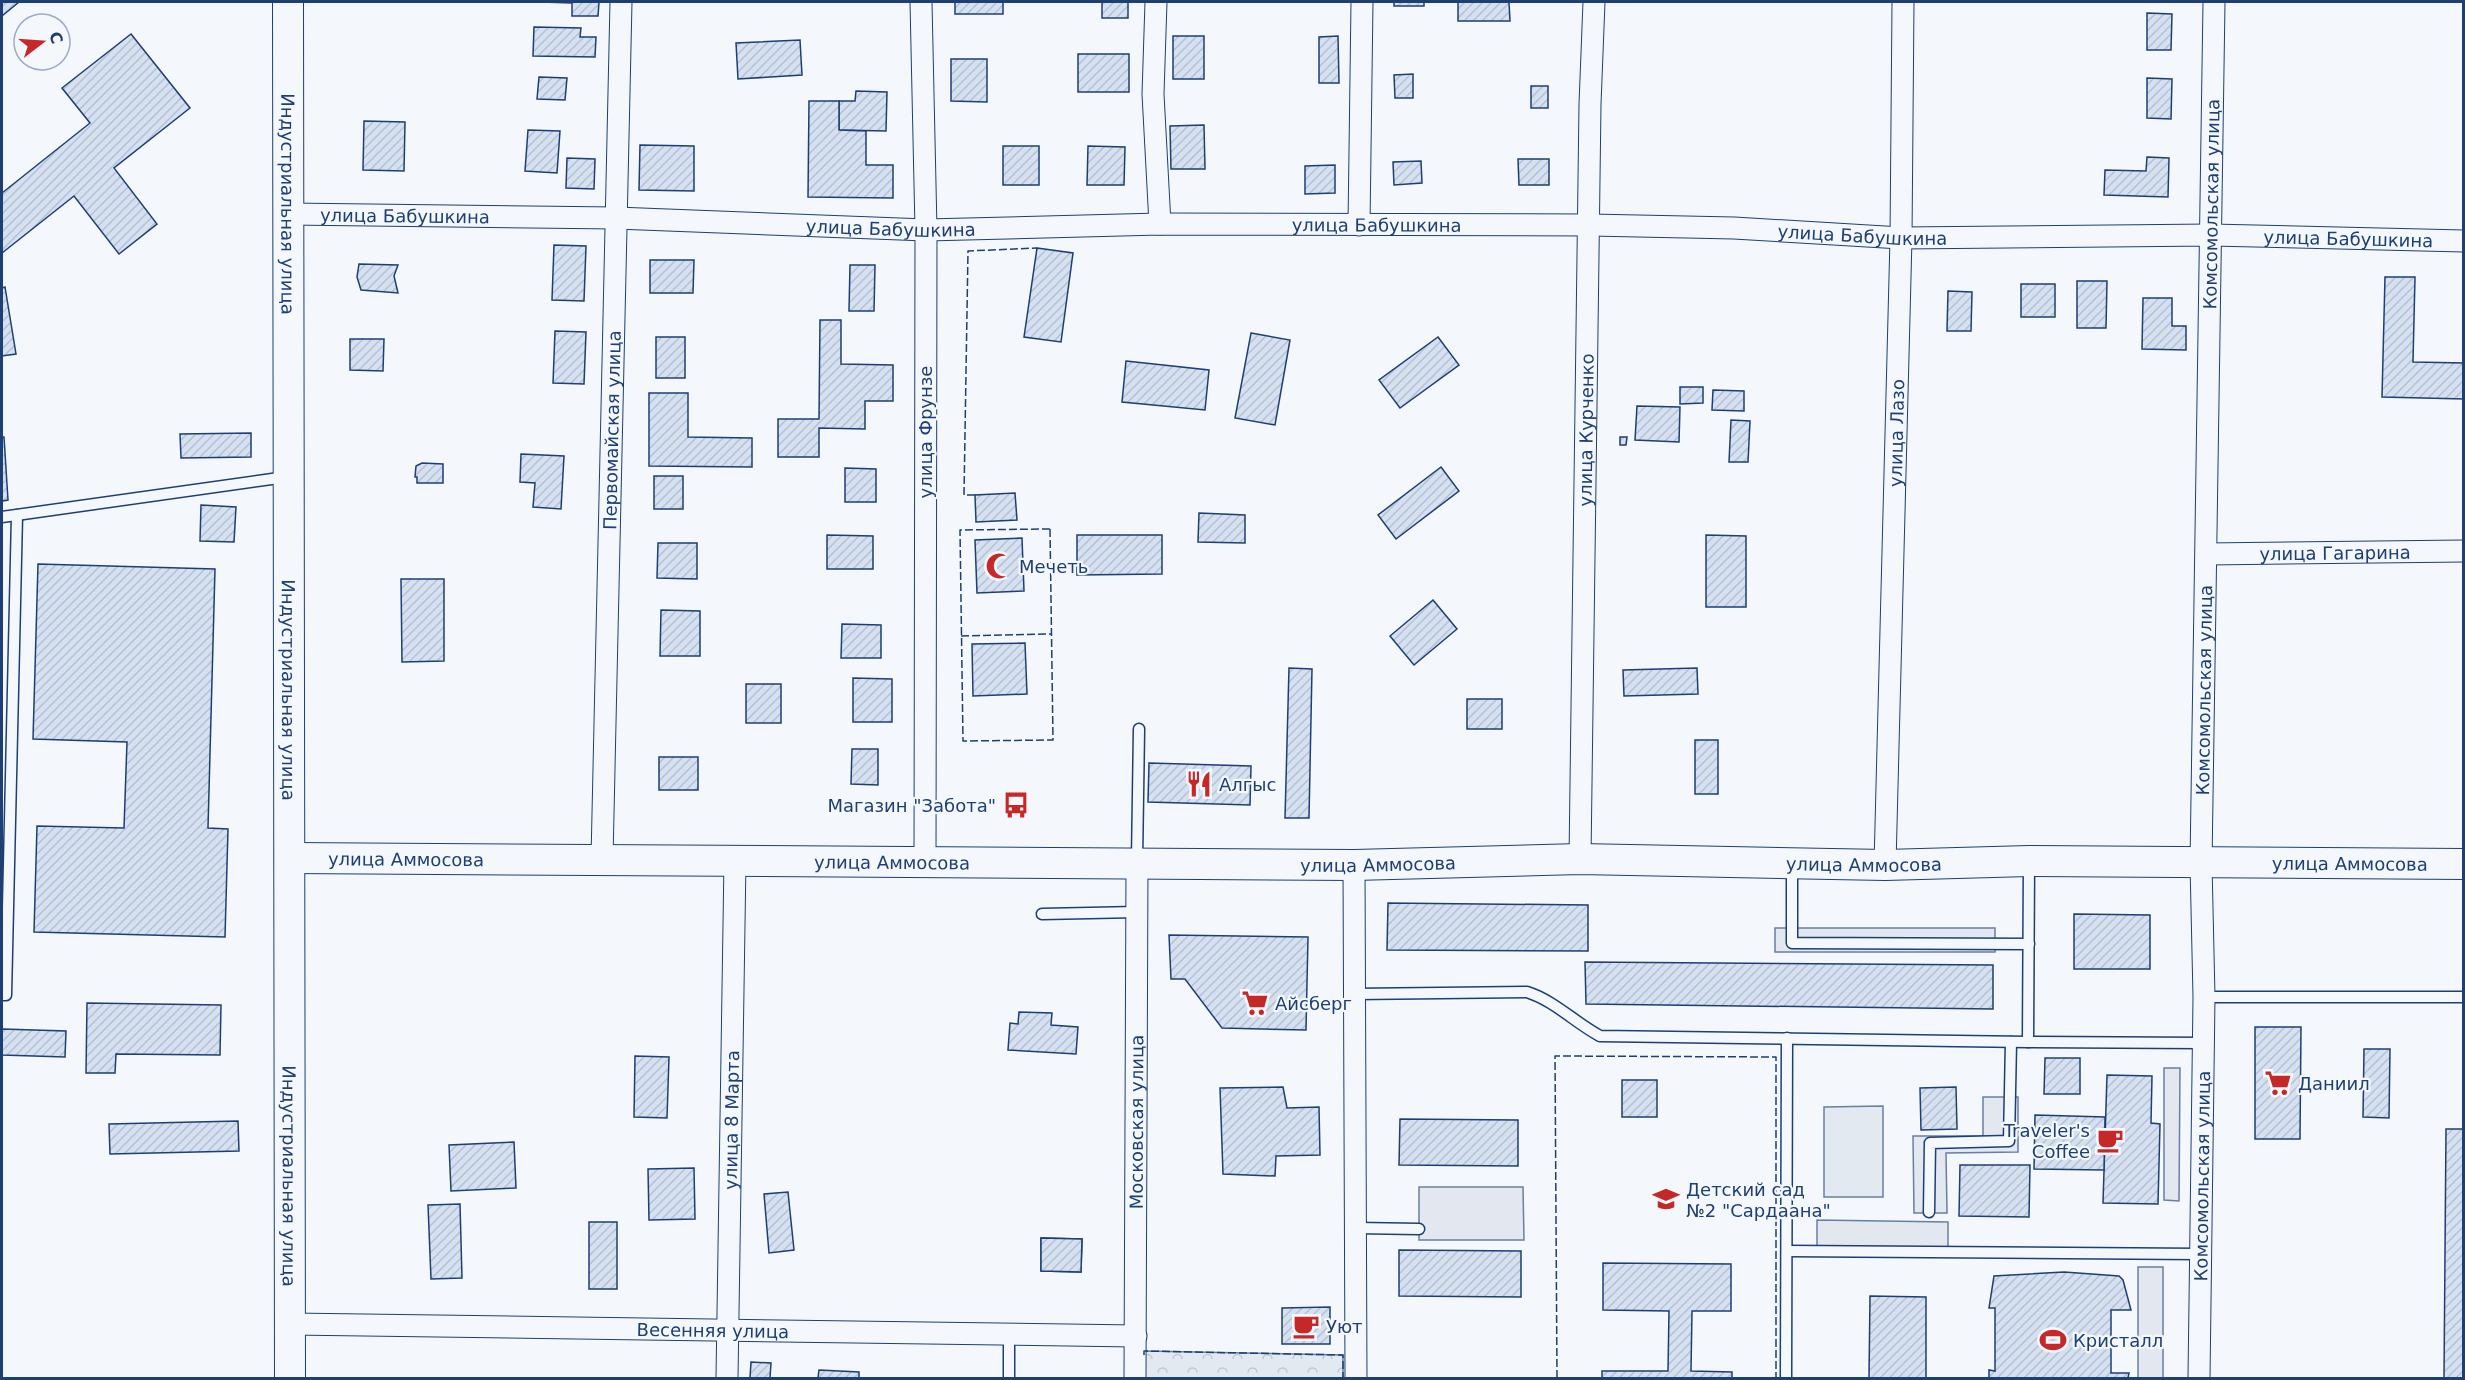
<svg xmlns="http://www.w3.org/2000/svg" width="2465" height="1380" viewBox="0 0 2465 1380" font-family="'DejaVu Sans',sans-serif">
  <defs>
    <pattern id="park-crowns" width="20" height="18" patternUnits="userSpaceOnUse" patternTransform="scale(1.5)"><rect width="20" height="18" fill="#e3e9f0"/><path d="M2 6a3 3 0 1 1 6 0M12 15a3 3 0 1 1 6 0" fill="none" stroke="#c2c9d1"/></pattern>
    <pattern id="building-hatch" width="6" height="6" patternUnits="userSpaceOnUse" patternTransform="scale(1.5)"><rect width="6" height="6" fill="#d5e0f0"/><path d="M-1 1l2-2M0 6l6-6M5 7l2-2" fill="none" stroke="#b6c1d1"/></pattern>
  </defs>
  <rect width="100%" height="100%" fill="#f4f7fb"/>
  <polygon fill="url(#park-crowns)" stroke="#687fa3" stroke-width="1.5" points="1144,1351 1343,1355 1343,1378 1144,1378"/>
  <polygon fill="#e3e9f0" stroke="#687fa3" stroke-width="1.5" points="1883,1106 1883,1197 1824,1197 1824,1107"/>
  <g fill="#e3e8f0" stroke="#687fa3" stroke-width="1.5">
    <rect x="1775" y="928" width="220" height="24"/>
    <polygon points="2164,1068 2180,1068 2179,1201 2164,1200"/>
    <polygon points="1983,1097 2018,1097 2018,1152 1946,1153 1947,1213 1914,1213 1913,1136 1983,1136"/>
    <polygon points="1419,1187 1523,1187 1524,1240 1419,1240"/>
    <polygon points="1817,1220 1948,1222 1948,1249 1817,1247"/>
    <rect x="2138" y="1267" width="25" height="111"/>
  </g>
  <g fill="url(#building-hatch)" stroke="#1d3f73" stroke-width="1.5">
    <polygon points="2,2 19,2 2,16"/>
    <polygon points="541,2 599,2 598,16 572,16 572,3"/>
    <rect x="955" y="2" width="48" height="12"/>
    <rect x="1102" y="2" width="26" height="16"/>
    <rect x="1394" y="2" width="30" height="4"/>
    <polygon points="1458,2 1509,2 1510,21 1458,21"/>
    <polygon points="2147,13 2172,14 2171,50 2147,50"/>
    <polygon points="534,27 581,28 580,37 596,37 595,57 533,56"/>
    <polygon points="131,34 190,108 114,168 157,224 119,254 74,196 2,253 2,193 90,123 62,88"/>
    <rect x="1173" y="36" width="31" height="43"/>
    <polygon points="1338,36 1339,83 1319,83 1319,37"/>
    <polygon points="800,40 802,75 738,79 736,43"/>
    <rect x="1078" y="54" width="51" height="38"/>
    <polygon points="951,59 987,59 987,102 951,101"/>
    <polygon points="1413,74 1413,98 1395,98 1394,75"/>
    <polygon points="539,77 567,78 565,100 537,99"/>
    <polygon points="2147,78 2172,79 2171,119 2147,118"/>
    <rect x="1531" y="86" width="17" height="22"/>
    <polygon points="856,91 887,92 886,131 839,130 839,101 855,101"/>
    <polygon points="809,101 839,101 839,130 866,131 866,165 893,165 893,198 808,197"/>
    <polygon points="364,121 405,122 404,171 363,170"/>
    <polygon points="1204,125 1205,169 1171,169 1170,126"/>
    <polygon points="528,130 560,131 557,173 525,171"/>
    <polygon points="640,145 694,146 694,191 639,190"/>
    <rect x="1003" y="146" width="36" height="39"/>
    <polygon points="1088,146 1125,147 1124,185 1087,185"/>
    <polygon points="2147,157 2169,158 2168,197 2104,195 2105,170 2146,171"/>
    <polygon points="567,158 595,159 594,189 566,188"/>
    <polygon points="1518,159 1549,159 1549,185 1519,185"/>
    <polygon points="1421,161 1422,183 1394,185 1393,162"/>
    <polygon points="1335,165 1335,193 1305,194 1305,166"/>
    <polygon points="554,245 586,246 584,301 552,300"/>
    <polygon points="1037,248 1073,253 1061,342 1024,337"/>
    <polygon points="650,260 694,260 693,293 650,293"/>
    <polygon points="359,264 398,265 394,276 398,293 361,290 357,277"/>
    <polygon points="850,265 875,265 874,311 849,311"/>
    <polygon points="2385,277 2415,277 2413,362 2464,363 2464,399 2382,397"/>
    <polygon points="2077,281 2107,281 2106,328 2077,328"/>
    <rect x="2021" y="284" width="34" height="33"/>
    <polygon points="5,287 16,354 2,356 2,288"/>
    <polygon points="1948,291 1972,292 1971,331 1947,331"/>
    <polygon points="2143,298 2172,298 2172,326 2186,326 2186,350 2142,349"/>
    <polygon points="820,320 841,320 841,364 893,365 893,401 865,401 865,429 819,428 819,457 778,457 778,419 819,419"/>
    <polygon points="555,331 586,332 584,384 553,383"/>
    <polygon points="1251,333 1290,340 1275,425 1235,418"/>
    <rect x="656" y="337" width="29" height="41"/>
    <polygon points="1438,337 1459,365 1400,408 1379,380"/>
    <polygon points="350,339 384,339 383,371 350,370"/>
    <polygon points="1126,361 1209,370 1205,410 1122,402"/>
    <polygon points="1680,387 1703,387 1703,403 1680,404"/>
    <polygon points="1713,390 1744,391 1744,411 1712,410"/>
    <polygon points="649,393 688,393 688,437 752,438 752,467 649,466"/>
    <polygon points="1637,406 1680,407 1679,442 1635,440"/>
    <polygon points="1731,420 1750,421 1748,462 1729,462"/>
    <polygon points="251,433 251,457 181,458 180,434"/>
    <polygon points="2,437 4,437 8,500 2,501"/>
    <polygon points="1620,437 1627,437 1626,445 1620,445"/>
    <polygon points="521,454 564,456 561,509 533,507 535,483 520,482"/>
    <polygon points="422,463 443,464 443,483 417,483 417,477 415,477 416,466"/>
    <polygon points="1441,467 1459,491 1396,539 1378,515"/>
    <polygon points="845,468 876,469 876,502 845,502"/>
    <rect x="654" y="476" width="29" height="33"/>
    <polygon points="1015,493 1017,520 976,522 975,495"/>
    <polygon points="201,505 236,507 234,542 200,541"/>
    <polygon points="1199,513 1245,515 1245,543 1198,542"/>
    <polygon points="827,535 873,536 873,569 827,569"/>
    <polygon points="1077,535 1162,535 1162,574 1077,575"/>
    <polygon points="1706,535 1746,536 1746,607 1706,607"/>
    <polygon points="1022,538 1024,591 977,593 975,540"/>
    <polygon points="658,543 697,543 697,579 657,578"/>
    <polygon points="38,564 215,569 208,828 228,829 225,937 34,932 37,826 124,828 127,742 33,739"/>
    <polygon points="401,579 444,579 444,661 402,662"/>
    <polygon points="1433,600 1457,629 1414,665 1390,636"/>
    <polygon points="661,610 700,611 700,656 660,656"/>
    <polygon points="842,624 881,625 881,658 841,658"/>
    <polygon points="1025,643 1027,694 973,696 972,644"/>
    <polygon points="1289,668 1312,669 1309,818 1285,818"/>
    <polygon points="1697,668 1698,694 1624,696 1623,670"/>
    <polygon points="853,678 892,679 892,722 853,722"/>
    <rect x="746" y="684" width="35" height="39"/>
    <rect x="1467" y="699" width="35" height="30"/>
    <rect x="1695" y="740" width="23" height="54"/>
    <polygon points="852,749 878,749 878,785 851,784"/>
    <rect x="659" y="757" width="39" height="33"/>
    <polygon points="1149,763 1251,766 1250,805 1148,802"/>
    <polygon points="1388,903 1588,905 1588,951 1387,950"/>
    <polygon points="2074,914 2150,915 2150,969 2074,969"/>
    <polygon points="1169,935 1308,937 1306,1030 1222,1028 1185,979 1171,979"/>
    <polygon points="1585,962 1993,965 1993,1009 1586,1004"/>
    <polygon points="87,1003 221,1005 220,1055 116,1054 115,1073 86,1073"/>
    <polygon points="1019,1012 1052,1013 1051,1025 1078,1027 1076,1054 1008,1050 1010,1023 1018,1024"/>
    <polygon points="2255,1027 2301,1027 2300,1139 2255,1139"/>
    <polygon points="2,1029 66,1031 65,1057 2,1055"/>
    <polygon points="2364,1049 2390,1049 2389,1118 2363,1117"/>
    <polygon points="635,1056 669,1057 667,1118 634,1117"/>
    <polygon points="2045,1058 2080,1058 2080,1094 2044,1094"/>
    <polygon points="2107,1075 2152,1076 2151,1123 2160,1124 2158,1204 2103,1203"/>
    <rect x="1622" y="1080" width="35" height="37"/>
    <polygon points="1283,1087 1287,1108 1319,1107 1320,1155 1276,1156 1275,1176 1223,1174 1220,1088"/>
    <polygon points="1956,1087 1957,1129 1921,1130 1920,1088"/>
    <polygon points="2035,1115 2105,1117 2104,1170 2034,1169"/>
    <polygon points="1400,1119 1518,1120 1518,1166 1399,1165"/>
    <polygon points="238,1121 239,1151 110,1154 109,1124"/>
    <polygon points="2446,1129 2464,1129 2464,1378 2444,1378"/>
    <polygon points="514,1142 516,1188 451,1191 449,1145"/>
    <polygon points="1960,1165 2030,1165 2029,1217 1959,1216"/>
    <polygon points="694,1168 695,1219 649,1220 648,1169"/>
    <polygon points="788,1192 794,1250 769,1253 764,1194"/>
    <polygon points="460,1204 462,1278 431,1279 428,1205"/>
    <rect x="589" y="1222" width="28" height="67"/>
    <polygon points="1041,1238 1082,1239 1081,1272 1041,1271"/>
    <polygon points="1041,1238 1082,1239 1081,1272 1041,1271"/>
    <polygon points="1399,1250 1521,1251 1521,1297 1399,1296"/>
    <polygon points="1603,1263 1731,1264 1731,1311 1692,1311 1691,1371 1732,1372 1732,1378 1602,1378 1602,1371 1668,1371 1669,1311 1603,1310"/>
    <polygon points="2064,1272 2119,1276 2123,1280 2131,1310 2111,1310 2111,1373 2129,1373 2128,1378 1989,1378 1989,1370 1995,1371 1995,1308 1989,1308 1994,1276"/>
    <polygon points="1870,1296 1926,1297 1926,1378 1869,1378"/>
    <polygon points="1330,1307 1330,1344 1282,1344 1282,1308"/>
    <polygon points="751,1362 771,1363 770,1378 750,1378"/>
    <polygon points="819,1370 859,1372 859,1378 818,1378"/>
  </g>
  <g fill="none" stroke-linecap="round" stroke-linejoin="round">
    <g stroke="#1d3f73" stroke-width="13">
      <g id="lane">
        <polyline points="2,517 286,477"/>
        <polyline points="1137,861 1139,729"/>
        <polyline points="1792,865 1792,943 2029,944"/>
        <polyline points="1042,914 1137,912"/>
        <path d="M1355 994 1527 992C1555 1001 1574 1022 1600 1036L2028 1042 2029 862"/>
        <polyline points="2,995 6,995 17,515"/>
        <polyline points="2204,997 2464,997"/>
        <polyline points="2028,1042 2203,1043"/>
        <polyline points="1929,1212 1930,1143 2009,1141 2011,1042"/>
        <polyline points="1356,1228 1419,1229"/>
        <polyline points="1787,1251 2200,1254"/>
        <polyline points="1009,1335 1009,1378"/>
        <polyline points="1786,1378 1787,1038"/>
      </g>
    </g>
    <g stroke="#1d3f73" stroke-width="23">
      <g id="street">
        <polyline points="921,2 926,230 925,862"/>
        <polyline points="1156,2 1153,94 1160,224"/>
        <path id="s1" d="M289 214 616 218 926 230 1160 224 1590 225 1734 228 1901 238 2211 235 2464 241"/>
        <polyline points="1359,225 1362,2"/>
        <path id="s2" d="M2207 554 2464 551"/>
        <path id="s3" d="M602 859 621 2"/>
        <path id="s4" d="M1580 859 1590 104 1594 2"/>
        <polyline points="1354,865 1356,1378"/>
        <path id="s5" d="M1885 865 1901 238 1903 2"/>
        <path id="s6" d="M291 1324 1136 1336"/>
        <path id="s7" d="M727 1378 735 860"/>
        <path id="s8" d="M1135 1378 1137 864"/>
        <path id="s9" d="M2199 1378 2204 997 2201 864 2214 2"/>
      </g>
    </g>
    <g stroke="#1d3f73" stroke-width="32">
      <g id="secondary">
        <path id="s10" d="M288 2 290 1378"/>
        <path id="s11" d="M290 858 1354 865 1580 859 1885 865 2029 861 2464 864"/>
      </g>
    </g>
    <use href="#lane" stroke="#f4f7fb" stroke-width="10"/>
    <use href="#street" stroke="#f4f7fb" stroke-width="21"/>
    <use href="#secondary" stroke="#f4f7fb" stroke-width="30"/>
    <g stroke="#1d3f73" stroke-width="1.5" stroke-dasharray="8 3" stroke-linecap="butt">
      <polyline points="975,495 964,495 968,251 1037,248"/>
      <polygon points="1050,529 1053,740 963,741 960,530"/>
      <polyline points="961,636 1051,634"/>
      <polyline points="1144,1355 1144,1351 1343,1355 1343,1378"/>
      <polyline points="1557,1378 1555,1056 1776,1057 1776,1378"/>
    </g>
  </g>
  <defs>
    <g id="mosque-bare" transform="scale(2.07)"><path d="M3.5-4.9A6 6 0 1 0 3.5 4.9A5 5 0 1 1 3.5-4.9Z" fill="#c62828" stroke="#f4f7fb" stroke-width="2.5" paint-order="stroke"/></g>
    <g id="restaurant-bare" transform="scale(2.07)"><path d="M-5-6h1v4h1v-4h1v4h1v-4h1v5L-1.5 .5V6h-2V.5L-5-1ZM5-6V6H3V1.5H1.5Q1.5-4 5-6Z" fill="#c62828" stroke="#f4f7fb" stroke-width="2.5" paint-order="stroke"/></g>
    <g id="bus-bare" transform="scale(2.07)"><path d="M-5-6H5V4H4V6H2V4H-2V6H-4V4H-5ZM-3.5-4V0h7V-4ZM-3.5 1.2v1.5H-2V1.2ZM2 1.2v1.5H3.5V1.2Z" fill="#c62828" stroke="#f4f7fb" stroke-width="2.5" paint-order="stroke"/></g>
    <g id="supermarket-bare" transform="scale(2.07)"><path d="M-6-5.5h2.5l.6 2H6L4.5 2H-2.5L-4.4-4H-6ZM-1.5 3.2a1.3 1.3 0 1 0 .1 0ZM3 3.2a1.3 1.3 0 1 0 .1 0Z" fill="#c62828" stroke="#f4f7fb" stroke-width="2.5" paint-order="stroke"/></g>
    <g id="cafe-bare" transform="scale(2.07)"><path d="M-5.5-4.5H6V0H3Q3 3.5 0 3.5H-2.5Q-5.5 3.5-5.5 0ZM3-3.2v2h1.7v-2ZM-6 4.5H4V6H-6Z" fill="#c62828" stroke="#f4f7fb" stroke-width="2.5" paint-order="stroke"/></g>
    <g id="school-bare" transform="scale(2.07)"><path d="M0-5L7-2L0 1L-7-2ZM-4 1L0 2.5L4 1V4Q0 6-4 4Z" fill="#c62828" stroke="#f4f7fb" stroke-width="2.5" paint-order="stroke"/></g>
    <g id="stadium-bare" transform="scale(2.07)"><path d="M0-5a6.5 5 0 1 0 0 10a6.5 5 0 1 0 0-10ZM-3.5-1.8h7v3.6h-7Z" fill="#c62828" stroke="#f4f7fb" stroke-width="2.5" paint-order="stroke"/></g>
  </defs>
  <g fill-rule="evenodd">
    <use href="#mosque-bare" x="999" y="566"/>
    <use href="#restaurant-bare" x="1199" y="784"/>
    <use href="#bus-bare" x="1016" y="805"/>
    <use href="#supermarket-bare" x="1255" y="1003"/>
    <use href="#supermarket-bare" x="2278" y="1083"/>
    <use href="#cafe-bare" x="2110" y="1140"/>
    <use href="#school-bare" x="1666" y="1199"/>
    <use href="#cafe-bare" x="1306" y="1326"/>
    <use href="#stadium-bare" x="2053" y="1340"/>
  </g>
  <g text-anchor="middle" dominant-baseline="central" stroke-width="4.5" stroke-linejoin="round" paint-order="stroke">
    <g font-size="18" fill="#1d3f73" stroke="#f4f7fb">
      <text stroke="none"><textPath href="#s10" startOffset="202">Индустриальная улица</textPath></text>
      <text stroke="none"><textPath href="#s9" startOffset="1174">Комсомольская улица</textPath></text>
      <text stroke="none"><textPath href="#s1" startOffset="116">улица Бабушкина</textPath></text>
      <text stroke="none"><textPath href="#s1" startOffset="1088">улица Бабушкина</textPath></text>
      <text stroke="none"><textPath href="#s1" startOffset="602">улица Бабушкина</textPath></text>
      <text stroke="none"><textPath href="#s1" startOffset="1574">улица Бабушкина</textPath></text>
      <text stroke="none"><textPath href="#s1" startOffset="2060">улица Бабушкина</textPath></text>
      <text stroke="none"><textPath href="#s3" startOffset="429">Первомайская улица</textPath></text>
      <text stroke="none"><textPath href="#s4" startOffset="429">улица Курченко</textPath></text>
      <text transform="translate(925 432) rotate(-90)">улица Фрунзе</text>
      <text stroke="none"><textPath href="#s5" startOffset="432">улица Лазо</textPath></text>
      <text stroke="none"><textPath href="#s2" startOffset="128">улица Гагарина</textPath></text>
      <text stroke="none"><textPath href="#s10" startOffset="688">Индустриальная улица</textPath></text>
      <text stroke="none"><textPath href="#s9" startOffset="688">Комсомольская улица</textPath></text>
      <text stroke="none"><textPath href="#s11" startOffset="116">улица Аммосова</textPath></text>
      <text stroke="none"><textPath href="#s11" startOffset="602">улица Аммосова</textPath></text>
      <text stroke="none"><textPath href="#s11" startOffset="1088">улица Аммосова</textPath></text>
      <text stroke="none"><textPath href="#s11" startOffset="1574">улица Аммосова</textPath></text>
      <text stroke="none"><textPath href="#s11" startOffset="2060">улица Аммосова</textPath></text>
      <text stroke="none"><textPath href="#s7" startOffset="258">улица 8 Марта</textPath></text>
      <text stroke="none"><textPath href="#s8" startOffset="256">Московская улица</textPath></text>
      <text stroke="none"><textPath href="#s10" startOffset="1174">Индустриальная улица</textPath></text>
      <text stroke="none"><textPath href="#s9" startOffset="202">Комсомольская улица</textPath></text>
      <text stroke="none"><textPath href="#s6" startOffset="422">Весенняя улица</textPath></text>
    </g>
    <g font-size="18" fill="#1d3f73" stroke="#f4f7fb" text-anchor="start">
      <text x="1019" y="566">Мечеть</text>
      <text x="1219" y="784">Алгыс</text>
      <text x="996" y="805" text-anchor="end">Магазин "Забота"</text>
      <text x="1275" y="1003">Айсберг</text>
      <text x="2298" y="1083">Даниил</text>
      <text x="2090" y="1130" text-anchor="end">Traveler's<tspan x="2090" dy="21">Coffee</tspan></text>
      <text x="1686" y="1189">Детский сад<tspan x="1686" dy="21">№2 "Сардаана"</tspan></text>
      <text x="1326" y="1326">Уют</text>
      <text x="2073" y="1340">Кристалл</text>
    </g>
  </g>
  <rect width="2465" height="1380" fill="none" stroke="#1d3f73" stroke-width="6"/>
  <g transform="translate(42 42) rotate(73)"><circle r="28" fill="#f4f7fb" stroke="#9eadc5" stroke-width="1.5"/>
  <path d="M0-4.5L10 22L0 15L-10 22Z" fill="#c62828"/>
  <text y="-9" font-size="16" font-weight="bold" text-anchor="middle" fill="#1d3f73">С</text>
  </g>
</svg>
